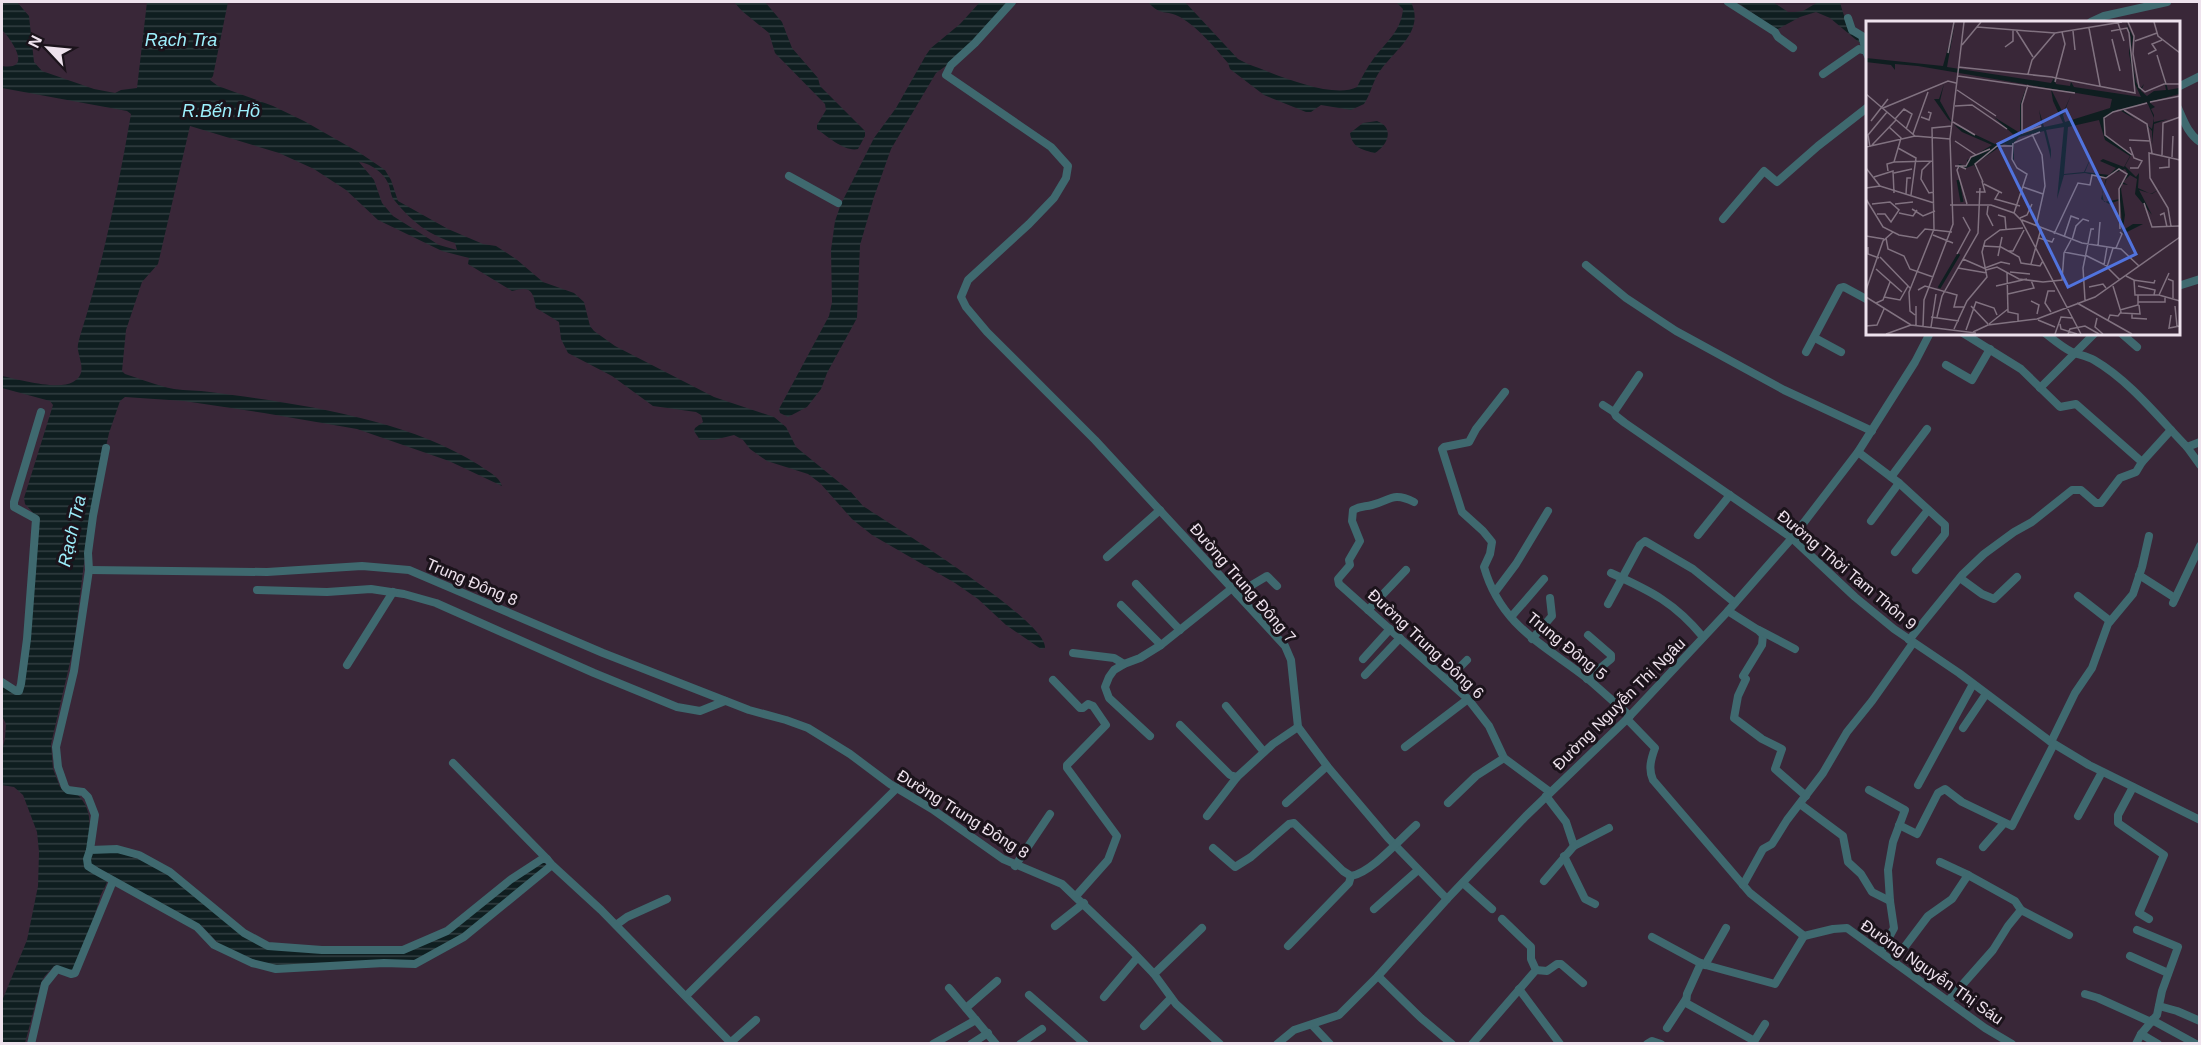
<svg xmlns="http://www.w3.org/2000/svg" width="2201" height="1045" viewBox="0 0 2201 1045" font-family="Arial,sans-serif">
  <defs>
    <pattern id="water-rules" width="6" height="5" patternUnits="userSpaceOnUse" patternTransform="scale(1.5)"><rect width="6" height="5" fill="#0f1e20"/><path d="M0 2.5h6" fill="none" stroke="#323e41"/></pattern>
  </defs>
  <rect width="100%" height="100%" fill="#392738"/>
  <g fill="url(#water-rules)" fill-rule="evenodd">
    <path d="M2 2H17L29 16 34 62 42 71 94 89 115 93 121 90 137 88 147 2H228L213 76 210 80 218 86 273 106 304 121 360 153 385 170 391 180 398 201 448 229 483 244 496 246 516 259 543 282 574 293 584 302 590 326 594 331 615 346 714 397 774 417 786 427 796 447 851 492 863 506C890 524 1048 621 1045 648L1041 649 1006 625 978 599 955 583 872 535 852 519 820 483 808 474 767 461 750 449 743 440 734 435 714 440H700L694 431 695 428 703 422 701 415 696 412 653 406 612 376 568 353 561 339 559 322 536 308C533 290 530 286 512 291L468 264 469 258 442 251 378 220 346 190 314 169 279 153 190 126 158 264 142 282 126 330 122 371 125 374C141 379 158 386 174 389 186 391 198 390 210 392 295 403 406 418 479 465 487 471 499 476 502 486L449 461 357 429 264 413 184 401 125 397 120 401 109 433 89 522 74 645 51 744 53 769 60 787 67 792 77 794C98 814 87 840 84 865L107 881C106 887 101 892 100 898 93 922 84 946 74 969L70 971 54 966 44 977 41 983 25 1043H2V1001L27 940 38 886 39 852 37 832 23 795 14 787 2 785V752L5 738 6 724 2 716V685L18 695 38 518 25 504 24 498 53 405 50 401 2 388V376C18 379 58 391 73 382 87 374 80 362 78 350 77 345 79 341 80 336 103 264 118 189 131 114L127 111 2 88V66C33 71 12 40 2 30ZM359 162C370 163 384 173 388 183 391 189 390 196 395 201 411 221 430 236 455 243L457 250 439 245 393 216 382 203 374 180Z"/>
    <path d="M734 2H765L782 22 792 48 818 78 820 86 865 131V136L858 149C845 152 828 137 817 129V125L826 110 825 104 775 53 769 33 742 11Z"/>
    <polygon points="980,2 1009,2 957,58 936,73 891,149 874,197 860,245 857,318 827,373 821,389 807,407 788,417 780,413 779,409 829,316 832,302 831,250 835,221 841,204 874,138 896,108 926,55 931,48 960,24"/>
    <path d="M1148 2H1185L1238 59 1248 64C1273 73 1332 100 1357 87 1362 77 1367 67 1374 58 1387 41 1401 31 1403 9L1396 2H1411C1426 33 1391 52 1378 74 1372 84 1370 95 1364 104L1351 110 1321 105 1311 112H1306L1264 95 1230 69 1228 63C1214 47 1199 28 1180 17 1166 9 1161 17 1148 2Z"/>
    <path d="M1737 2H1773L1788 12H1795L1803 11 1818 2H1840C1844 17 1847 28 1861 37V44L1830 18 1816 12 1800 17 1776 30Z"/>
    <path d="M1377 121C1395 128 1388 145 1375 153 1363 150 1352 148 1350 133L1363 123Z"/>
    <polygon points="116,851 146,862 169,875 261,946 321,952 424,945 542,861 546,864 543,869 464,936 412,962 272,966 254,961 219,944 202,926 98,870 90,863 91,856 93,853"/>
  </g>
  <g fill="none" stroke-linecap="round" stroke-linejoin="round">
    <g stroke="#3f696f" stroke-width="8">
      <polyline points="1012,2 975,43 951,65 946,75 1051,147 1068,166 1066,178 1054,198 1029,224 968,280 961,297 966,307 987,332 1095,440 1285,646 1291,660 1298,727 1327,766 1388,838 1447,899"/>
      <polyline points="1728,2 1775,32 1778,37 1793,48"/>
      <polyline points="1848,18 1852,30 1862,36 1866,51"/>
      <polyline points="2091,22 2104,16 2167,2"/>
      <polyline points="1823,74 1859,49 1866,51 1868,56"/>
      <polyline points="2178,87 2200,76"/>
      <path d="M2178 108C2184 121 2188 134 2200 142"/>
      <polyline points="789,176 838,203"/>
      <polyline points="1723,219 1764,171 1777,182 1818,146 1868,107"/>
      <polyline points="1586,265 1626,298 1676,331 1784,390 1872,431"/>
      <polyline points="2178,286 2200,279"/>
      <polyline points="1963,333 2021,369 2060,407 2076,404 2142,462"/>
      <path d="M2045 333C2054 340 2062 347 2072 352 2079 355 2087 356 2094 360 2130 381 2158 417 2187 447L2200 442"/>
      <polyline points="2121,333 2137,347"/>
      <polyline points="1815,338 1841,352"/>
      <polyline points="1806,352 1840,288 1844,287 1868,300"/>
      <polyline points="1946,365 1972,380 1990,349"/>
      <polyline points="1639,375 1614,412 1616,416 1625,423 1792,538 1855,597 1894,629 1959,673 2051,742 2089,765 2200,820"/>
      <polyline points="2040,388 2095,333"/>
      <path d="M1505 392 1476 429 1469 442 1444 447 1442 449 1462 512 1483 531 1492 542 1490 554 1484 567C1501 626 1543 644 1588 679 1602 691 1616 704 1630 716"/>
      <polyline points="1603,405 1614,412"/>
      <polyline points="2187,447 2200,465"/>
      <polyline points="1858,452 1899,483 1945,525 1945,534 1916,570"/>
      <polyline points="1891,477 1927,429"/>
      <path d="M1414 502C1392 491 1390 501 1372 505 1364 507 1361 506 1353 510L1352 521 1360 541 1349 560 1350 565 1338 579 1339 584 1468 699 1489 726 1504 758 1550 792"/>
      <polyline points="1871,521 1899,483"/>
      <polyline points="1698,535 1730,495"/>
      <polyline points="1895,552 1928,510"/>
      <polyline points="1107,557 1160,510"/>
      <polyline points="89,570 267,572 362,566 409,570 603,653 749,710 786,720 808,728 850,754 890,784 932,809 1003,859 1062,884 1132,951 1154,974 1176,1004 1220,1044"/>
      <path d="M1611 573C1651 591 1675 603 1703 637"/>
      <polyline points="2139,575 2175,598"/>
      <polyline points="1960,578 1982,594 1994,599 2017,577"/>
      <polyline points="1136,584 1180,630"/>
      <polyline points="257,590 327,592 371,589 404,594 436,603 594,673 677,707 700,711 725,701"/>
      <polyline points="1495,592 1516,564 1548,511"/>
      <polyline points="1237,594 1267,576 1277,586"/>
      <polyline points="2078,596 2110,621"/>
      <polyline points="2173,603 2200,546"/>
      <polyline points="1608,604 1640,545 1645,541 1693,569 1735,603"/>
      <polyline points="1121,605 1161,645"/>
      <polyline points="1368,610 1406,570"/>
      <polyline points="1728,611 1758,630 1763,635 1762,645 1743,676 1746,679 1738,696 1734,718 1762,739 1782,749 1775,769 1806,796"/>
      <polyline points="1511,617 1544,579"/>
      <polyline points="1759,630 1795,649"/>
      <polyline points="1532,639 1552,616 1550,598"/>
      <polyline points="1909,640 1962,575 1984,554 2014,532 2032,522 2072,490 2081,490 2096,503 2101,503 2120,478 2136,472 2142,462 2171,430"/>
      <polyline points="1073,653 1114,658 1124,664"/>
      <polyline points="1363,659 1390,629"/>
      <polyline points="347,665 393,592"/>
      <polyline points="1365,675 1400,638"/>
      <polyline points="1587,679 1611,659 1611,655 1588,635"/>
      <polyline points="1053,680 1080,708 1083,708 1088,704 1093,706 1106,725 1067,765 1067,768 1117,836 1108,860 1076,896"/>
      <polyline points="1447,680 1467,660"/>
      <polyline points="2,682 16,691 19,691 21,684 27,639 36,519 14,507 14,502 41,412"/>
      <polyline points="1226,706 1264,752"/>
      <path d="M1627 719 1655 748C1651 759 1648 769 1653 780L1750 893 1804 936 1833 929 1847 928 1985 1028 2012 1044"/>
      <polyline points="1180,725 1230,775 1237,777"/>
      <polyline points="1963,728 1986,694"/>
      <polyline points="1150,736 1109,698 1105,687 1109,677 1114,670 1124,664 1140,658 1161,645 1231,589"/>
      <polyline points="2051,742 2075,693 2092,668 2108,624 2133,594 2142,567 2149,536"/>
      <polyline points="1405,747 1468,699"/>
      <polyline points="453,763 547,859"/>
      <polyline points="1918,785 1973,684"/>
      <polyline points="2133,787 2118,815 2118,823 2164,855 2139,913 2149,919"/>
      <polyline points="1869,790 1905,810 1893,842 1888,870 1890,901 1894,928 1881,952"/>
      <polyline points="1546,796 1566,822 1574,846 1609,828"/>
      <polyline points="1286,803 1327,766"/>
      <polyline points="1448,803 1476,776 1504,758"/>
      <polyline points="1800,804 1843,836 1848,862 1861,874 1872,892 1890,901"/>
      <polyline points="1207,816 1237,777 1273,744 1298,727"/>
      <polyline points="2078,816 2102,772"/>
      <polyline points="1899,825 1917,834 1938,793 1945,789 1962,802 2012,826 2054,744"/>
      <polyline points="1983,847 2004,823"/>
      <path d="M1213 848 1235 867 1251 857 1289 824 1294 823 1343 871 1351 876C1371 873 1400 839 1416 825"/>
      <polyline points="90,850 95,815 88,797 83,792 68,790 65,787 58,767 56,747 74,671 89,570 88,553 93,516 106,448"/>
      <polyline points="1564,856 1585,899 1595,904"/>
      <polyline points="1940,862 1968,875"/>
      <polyline points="552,865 547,859 542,859 510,880 447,931 403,950 322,950 268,946 244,933 170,872 139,855 117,849 90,850 87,859 88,866 96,871 197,927 214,945 252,963 276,969 384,963 415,964 464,937 552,865 601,910 732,1044"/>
      <polyline points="1015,866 1050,814"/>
      <polyline points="1544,881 1574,846"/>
      <polyline points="1463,883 1492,909"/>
      <polyline points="1743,885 1763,849 1772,844 1787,820 1823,773 1847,732 1872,701 1913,643"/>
      <polyline points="1374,909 1418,870"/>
      <polyline points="616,925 627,917 667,899"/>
      <polyline points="1055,926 1084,903"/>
      <polyline points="1652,937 1702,964 1775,984 1804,936"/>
      <polyline points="1288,946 1349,883 1351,876"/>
      <polyline points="2130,956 2168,973"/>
      <polyline points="1894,961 1928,916 1952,899 1968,875 2015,901 2021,910"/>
      <polyline points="1701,963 1687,994 1686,1003 1751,1039 1753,1044"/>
      <polyline points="1705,965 1726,928"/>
      <polyline points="1536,970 1547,971 1557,964 1561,964 1583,983"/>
      <polyline points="1154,974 1202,928"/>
      <polyline points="1378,976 1421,1018 1452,1044"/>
      <polyline points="949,988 996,1044"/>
      <polyline points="1519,989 1560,1044"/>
      <polyline points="2085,994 2098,998 2151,1022"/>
      <polyline points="1029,995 1085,1044"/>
      <polyline points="686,996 897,788"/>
      <polyline points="1104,997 1137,958"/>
      <polyline points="1948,1001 1993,950 2008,926 2021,910 2069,935"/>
      <polyline points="2159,1006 2177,1011 2200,1021"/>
      <polyline points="966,1008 997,981"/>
      <polyline points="2152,1020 2196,1044"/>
      <polyline points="1144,1026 1171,998"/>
      <polyline points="1313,1026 1330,1044"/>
      <polyline points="1667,1028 1686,999"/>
      <polyline points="2141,1034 2158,1044"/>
      <polyline points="1753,1043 1765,1024"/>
      <polyline points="31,1044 45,984 57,969 71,974 75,973 113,881"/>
      <polyline points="729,1044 756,1020"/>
      <polyline points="933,1044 976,1020"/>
      <polyline points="971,1044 988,1033"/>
      <polyline points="1020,1044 1042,1029"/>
      <polyline points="1277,1044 1294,1030 1339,1015 1378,976 1447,899 1526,816 1627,719 1728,611 1792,538 1858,452 1915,362 1930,333"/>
      <polyline points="1472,1044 1536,970 1531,959 1531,947 1502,919"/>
      <polyline points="1647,1044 1652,1041 1661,1044"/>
      <polyline points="2136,1044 2141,1034 2157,1015 2162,991 2178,947 2137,930"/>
    </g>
  </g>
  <g text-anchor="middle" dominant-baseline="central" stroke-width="6" stroke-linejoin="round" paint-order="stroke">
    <g font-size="16" fill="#eee2ed" stroke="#1b131b">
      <text transform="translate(1847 570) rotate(40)">Đường Thời Tam Thôn 9</text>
      <text transform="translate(472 582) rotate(23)">Trung Đông 8</text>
      <text transform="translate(1243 583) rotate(49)">Đường Trung Đông 7</text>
      <text transform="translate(1426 644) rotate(43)">Đường Trung Đông 6</text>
      <text transform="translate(1567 646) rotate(39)">Trung Đông 5</text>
      <text transform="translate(1619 704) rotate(-45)">Đường Nguyễn Thị Ngâu</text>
      <text transform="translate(963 814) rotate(32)">Đường Trung Đông 8</text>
      <text transform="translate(1932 972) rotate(35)">Đường Nguyễn Thị Sáu</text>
    </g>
    <g font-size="18" font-style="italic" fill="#9deffc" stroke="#1b131b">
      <text x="181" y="40">Rạch Tra</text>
      <text x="221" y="111">R.Bến Hồ</text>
      <text transform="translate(72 531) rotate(-77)">Rạch Tra</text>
    </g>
  </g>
  <g transform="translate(1866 21)">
    <rect width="314" height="314" fill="#392738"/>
    <path d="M89 1 81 46 185 62 188 57 190 63 204 65 205 61 208 66 275 76 268 61 263 32 265 16 260 1 267 16 265 32 270 61 274 68 278 63 275 70 281 75 288 70 300 69 296 48 302 69 313 67V73L283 81 289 86 285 88 288 94V101L302 98 288 103 286 123V110L280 103 286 108 288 97 281 81 257 89 270 99 252 88 238 98 239 114 265 134 259 145 270 156 273 152 272 167 285 173 295 167 286 173 273 169 286 194 269 173 271 158 264 154 257 161 262 164 256 163 255 168 259 194 257 207 259 208 267 203H277L257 213 254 179 243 183 235 178 240 157 219 152 198 154 191 178 198 106 180 109 185 129V138L178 110 153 116 148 122V141L161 153 147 140 146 125 138 123 109 143 117 161 108 144 100 147H91L93 143 101 145V139L126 124 96 111 82 98 68 78H73L78 63 74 80 87 103 129 123 149 115 128 96 154 112V84L161 64 155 86 156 113 176 106 173 89 178 106 197 102 187 80 185 68 197 92 205 74 197 94 199 101 244 87 246 78 52 45 29 43V49L25 44 0 41V37L77 45ZM233 99 239 119 264 135 258 146 237 138 234 140 250 147 243 154 219 151 226 134 218 151 198 153 202 106ZM259 148 262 153 254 163V178L238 181 236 172 242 154Z" fill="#0f1e20" fill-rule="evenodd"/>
    <path fill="none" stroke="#0f1e20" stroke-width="3" d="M92 159 96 181M73 267 93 233"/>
    <path fill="none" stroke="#817280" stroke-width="1.5" d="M262 1 268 15 267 33 273 66 279 71 298 63H314M288 1 292 15 314 32M252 2 258 20M111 6 189 12 256 1M223 7 234 65M150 9 167 36M207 10 209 29M196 11 199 23 190 57 269 72 263 12 261 7 245 10M246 18 254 50M269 20 291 12M96 24 115 1M139 26 147 20V9M82 32 88 1M282 33 290 29 286 23 296 19M291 34 300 63M92 46 186 56 190 57 189 61M162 53 166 39 189 12M92 55 209 72M162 64 156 83V112L175 105M91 69 130 95M0 73 49 115M284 81 314 75M89 85 106 84 141 108M17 87 82 60 90 62M258 89 281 103 284 120M55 96 63 99 65 92 62 91M29 98 38 88 46 93 40 108M5 100 22 78M87 101 109 114M23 106 35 117 28 141M47 113 62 71M166 113 176 134 179 165 170 205M263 119 284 120 286 132M89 120 110 134M147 122 146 138 151 147 161 153 148 192M148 122 174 111M6 124 30 99M0 126 49 115 84 118M4 126 2 114 21 91M32 127 50 137 45 174M266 134 239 114 238 97 247 91 281 82M296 134 297 102 314 96M306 136 307 115M65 140 56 149 55 158 63 172 68 171M89 145H100L105 136 124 128M0 147 14 165M264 147H272L276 140 268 137 264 126M293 147 303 146V136M100 148 93 145 91 149 101 183M22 150 21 143 28 141 67 140M28 152 46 148M8 156 27 150 28 172M117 161 109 143 131 125H146M118 163 136 172M157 166 177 173M0 167 14 165 68 182M110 171H119L116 160M133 171 129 178 154 185M40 173 41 157H45M0 178 17 206 33 214 51 217 59 208 86 211M278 182 286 206 313 205M6 183 24 181 33 189 25 201 19 193H11M29 183 47 181M84 184H125L148 192 155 199 215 313M122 185 121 193 127 205M46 188 57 195 69 190M33 192 47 195 51 189M132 194 139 196 140 208M294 194 298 192 301 206M154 197 161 194 166 183M156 199 216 222 255 228 273 245M305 205 302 187 284 157 283 132 314 139M188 213 212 162 224 164 226 154 240 157 253 148 261 153 253 168 254 208M67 214 87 222M0 215 18 218M198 216 205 195 213 198M20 217 22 228 38 235 44 248 67 256M173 217 186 221 188 217M206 219 210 205 217 198 223 200M117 225 135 226 153 236 155 242 174 245 177 240M232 225 234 201M2 226V233L13 237M247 227 241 246 254 259M250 227 256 213 254 211M142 230H147L158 209M198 231 219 235M91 233 104 209 97 196M219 234 241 245M132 235 136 216M14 236 44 267M97 238 120 248M165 243 175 208M238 244 241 226M92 247 121 252M119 247 135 241 144 243M10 248 36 271M120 249 131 246 153 258 177 261 196 259 198 232 205 219M144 251 164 253M141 252 142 291 152 293V301M260 255 268 259 269 274H293L314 280M302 258 307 260V277M267 259 288 262 289 259M130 265 161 258M272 265 289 269 288 274M223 266 237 263 240 267M0 269 17 220 27 211M52 269 59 265 91 274 88 286H99M142 273 168 267 165 259M293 274 303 252M0 276 45 304 110 312M18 276 34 279 42 265M219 279 217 247 225 208H228M165 280 173 284 171 293M272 281H299V275M10 282 17 279 24 261M211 282 266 313M105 285 122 303M309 285 311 305M254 289 272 284V274M185 291 179 282 182 270H189M255 292 274 293 273 284M266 293V297L281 298M49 294 44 290 43 271 68 208 66 107 86 105M305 294 303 307 314 305M65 296 93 300M71 296 76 275 112 212 114 167M231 297 229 306 237 313M172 299 189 306M242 299 244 294 252 295 255 291 247 265M123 303 142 288M194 303 195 308 211 313M50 304V285M0 305 11 304 18 288M57 305 58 279 87 203 84 118 98 1M65 306 70 273M88 308 101 280 121 256 116 231 119 220 134 209 157 207M100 309 110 281 128 287 131 294M107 311 122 304 171 298 229 276 314 216M20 313 45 304M189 313 195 296 206 297M202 313 204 308 219 305 233 313"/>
    <path fill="#5173dd" fill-opacity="0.15" stroke="#5173dd" stroke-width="3" d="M200 89 270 233 202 266 132 123Z"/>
    <rect width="314" height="314" fill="none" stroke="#eee2ed" stroke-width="3"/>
  </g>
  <rect width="2201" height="1045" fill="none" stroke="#eee2ed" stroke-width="6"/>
  <g transform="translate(48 48) rotate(296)" stroke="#1b131b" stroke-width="4.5" paint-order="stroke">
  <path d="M0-4.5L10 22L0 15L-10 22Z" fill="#eee2ed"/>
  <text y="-9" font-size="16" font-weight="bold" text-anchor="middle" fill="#eee2ed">N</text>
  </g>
</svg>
